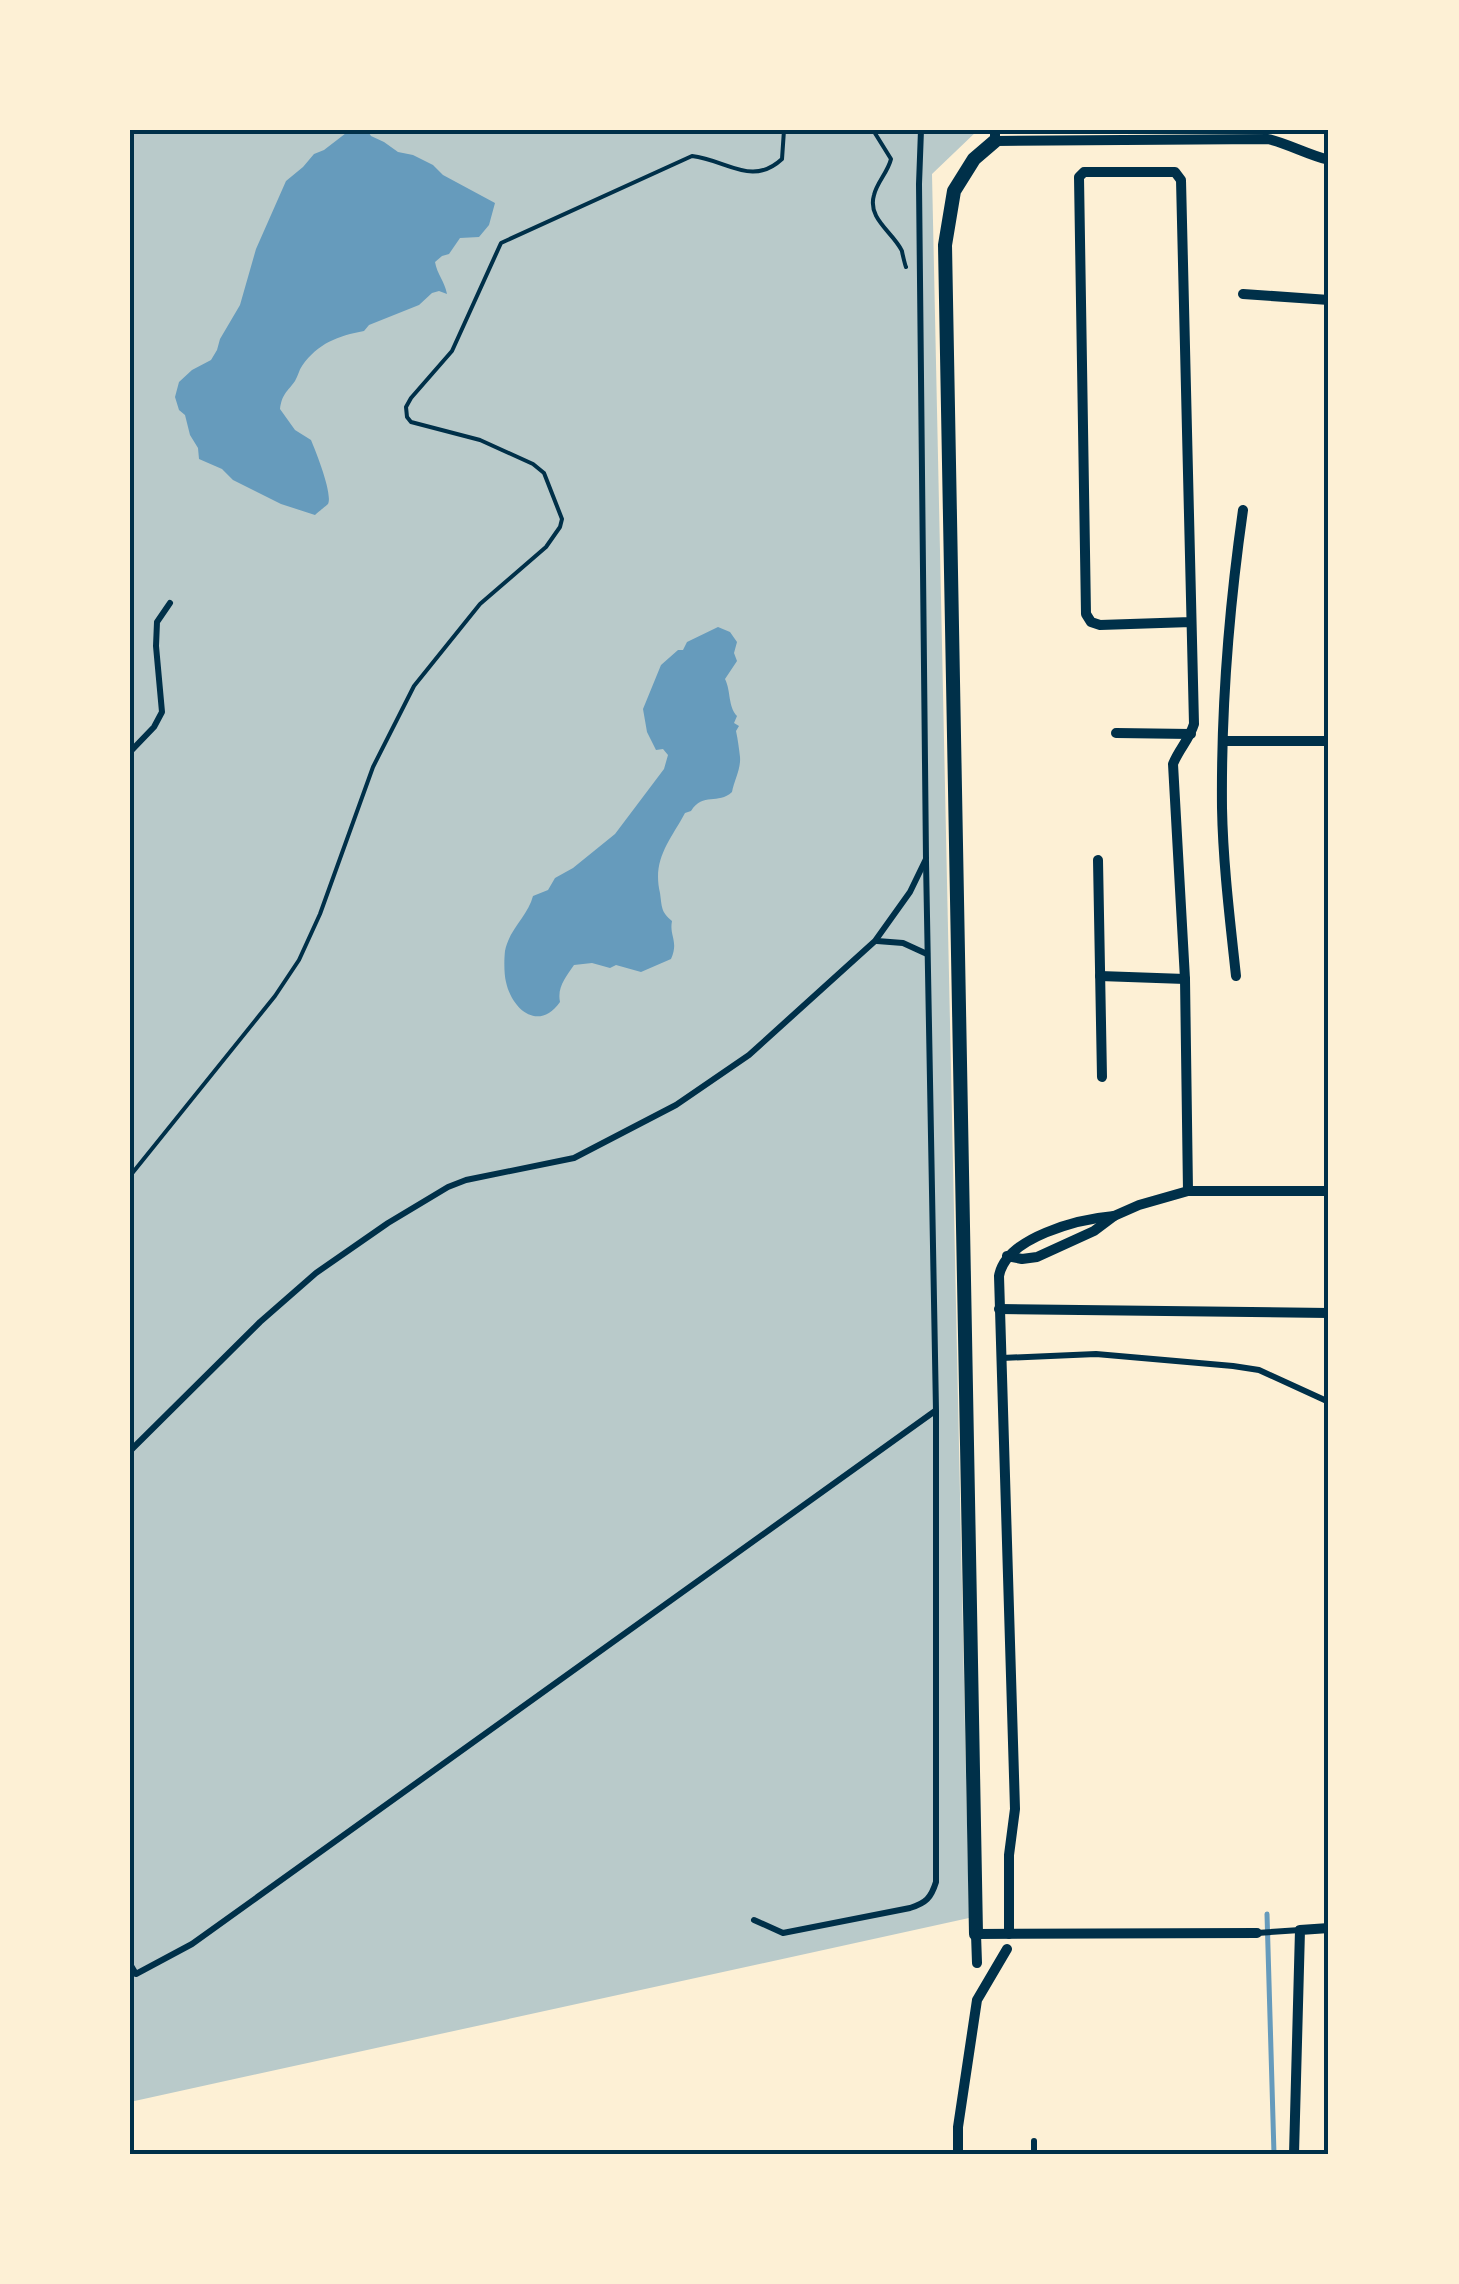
<svg xmlns="http://www.w3.org/2000/svg" width="1459" height="2284" viewBox="0 0 1459 2284" font-family="'Public Sans',sans-serif">
  <rect width="100%" height="100%" fill="#fdf0d5"/>
  <polygon fill="#b9caca" points="130,130 978,130 932,174 969,1918 130,2102"/>
  <g fill="#669bbc">
    <path d="M350 130H367L371 136 384 142 398 152 413 155 433 165 443 175 495 203 489 225 479 237 460 238 449 254 442 256 435 262C437 274 445 282 447 294L439 291 432 293 419 305 369 325 364 331C338 336 318 343 302 366 299 370 298 376 295 381 287 392 282 394 280 409L295 430 311 440C316 452 333 494 328 504 327 505 316 514 315 515L281 504 233 480 222 469 199 459 198 448 190 435 185 415 179 410 175 397 179 382 192 370 211 360 217 350 220 339 240 305 256 249 286 181 303 167 314 154 324 150Z"/>
    <path d="M718 627 730 632 737 642 734 653 737 661 725 679C731 691 728 707 737 716L734 723 739 726 736 731C738 740 739 749 740 757 741 769 734 781 732 792 718 805 703 792 691 811L685 813C670 841 652 859 660 893 662 907 661 912 672 921 669 936 679 941 671 959L641 972 616 965 610 968 592 963 574 965C566 977 557 987 560 1002 539 1032 512 1010 506 982 504 974 504 960 505 951 509 929 528 916 533 896L548 890 555 878 573 868 615 834 664 769 668 755 663 749 656 750 647 732 643 709 661 665 678 650H683L687 642Z"/>
  </g>
  <g fill="none" stroke-linecap="round" stroke-linejoin="round">
    <polyline stroke="#669bbc" stroke-width="5" points="1267,1914 1274,2154"/>
    <g stroke="#003049" stroke-width="4">
      <path d="M873 130 891 159C888 172 877 182 874 195 867 219 893 232 902 251 902 252 905 265 906 267"/>
      <path d="M130 1176 275 996 299 960 320 914 373 767 414 686 480 604 546 547 560 527 562 519 544 473 533 464 480 440 411 422 407 417 406 407 411 398 452 351 501 243 692 156C727 160 752 187 782 159L784 130"/>
    </g>
    <g stroke="#003049" stroke-width="6">
      <polyline points="130,752 154,727 162,712 156,646 157,622 170,603"/>
      <polyline points="877,941 903,943 927,954"/>
      <polyline points="1002,1358 1096,1354 1233,1366 1259,1370 1329,1402"/>
      <polyline points="130,1451 260,1322 316,1273 388,1223 448,1187 466,1180 574,1158 676,1105 749,1055 875,941 910,892 926,859 919,184 921,130"/>
      <path d="M754 1920 783 1933 910 1908C926 1903 931 1898 936 1882V1411L926 861"/>
      <polyline points="1257,1933 1300,1930"/>
      <polyline points="130,1964 136,1974 192,1944 935,1411"/>
      <polyline points="1034,2154 1034,2141"/>
    </g>
    <g stroke="#003049" stroke-width="10">
      <path d="M995 130V141L1268 139C1289 144 1308 155 1329 160"/>
      <polyline points="1243,294 1329,300"/>
      <polyline points="1116,733 1191,734"/>
      <polyline points="1223,741 1329,741"/>
      <polyline points="1098,860 1102,1077"/>
      <polyline points="1100,976 1185,979"/>
      <path d="M1236 976C1230 920 1223 863 1222 808 1221 708 1229 608 1243 510"/>
      <path d="M1188 1191 1185 979 1173 764C1179 749 1189 740 1194 724L1181 180 1175 172H1084L1079 177 1086 614 1091 622 1100 625 1191 622"/>
      <polyline points="1007,1256 1022,1259 1037,1257 1094,1231 1114,1216 1139,1205 1188,1191 1329,1191"/>
      <polyline points="999,1309 1329,1313"/>
      <path d="M1009 1934V1855L1015 1809 999 1276C1006 1237 1079 1219 1114 1216"/>
      <polyline points="977,1963 976,1934 1257,1933"/>
      <polyline points="958,2154 958,2127 977,2000 1007,1949"/>
      <polyline points="1294,2154 1300,1930 1329,1928"/>
    </g>
    <polyline stroke="#003049" stroke-width="14" points="976,1934 945,245 954,191 974,159 995,141"/>
  </g>
  <rect width="1459" height="2284" fill="none" stroke="#fdf0d5" stroke-width="265"/>
  <rect x="132" y="132" width="1194" height="2020" fill="none" stroke="#003049" stroke-width="4"/>
</svg>
